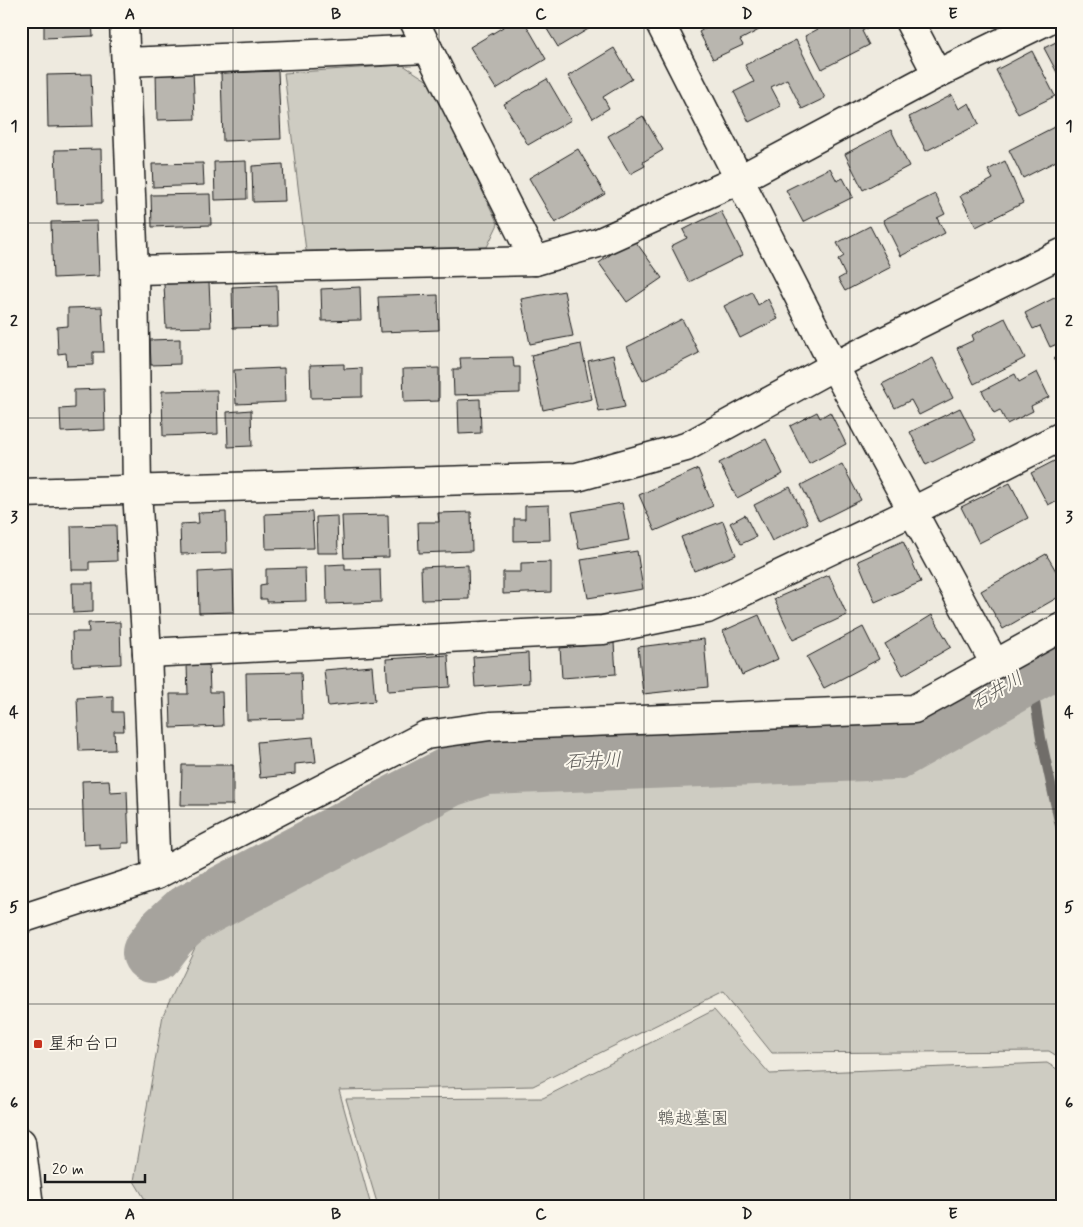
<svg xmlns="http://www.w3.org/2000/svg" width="1083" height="1227" viewBox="0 0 1083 1227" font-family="Mynerve,'Klee One',sans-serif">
  <rect width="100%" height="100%" fill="#eeeadf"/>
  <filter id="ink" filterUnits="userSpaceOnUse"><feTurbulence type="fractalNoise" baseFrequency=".02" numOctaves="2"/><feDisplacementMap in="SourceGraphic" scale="10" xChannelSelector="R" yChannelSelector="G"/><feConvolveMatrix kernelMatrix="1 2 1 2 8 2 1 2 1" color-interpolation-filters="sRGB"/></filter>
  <g filter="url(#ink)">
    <g fill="#ceccc2" stroke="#75746f">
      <polygon points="403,65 431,83 498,224 487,247 306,251 284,73"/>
      <polygon points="1062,671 1062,1059 1049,1051 772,1053 723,992 533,1086 339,1090 371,1206 149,1206 134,1181 163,1015 200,937 472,775 899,756"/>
      <polygon points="714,1010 770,1074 1047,1063 1062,1072 1062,1206 378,1206 346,1099 543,1098"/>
    </g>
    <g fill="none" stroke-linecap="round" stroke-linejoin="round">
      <polyline stroke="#6f6d69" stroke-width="10" points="1030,672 1041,738 1062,835"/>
      <polyline stroke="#a6a39d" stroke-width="60" points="152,953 168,932 188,914 449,777 485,765 895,750 1062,655"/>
    </g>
    <g fill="#b9b6af" stroke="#1c1c1c">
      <polygon points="44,21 92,21 93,36 44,38"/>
      <polygon points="513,21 524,21 546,59 496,89 470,47"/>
      <polygon points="542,21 602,21 558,47"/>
      <polygon points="717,21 776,21 740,40 743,45 713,59 699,32"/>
      <polygon points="833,21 867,21 870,27 862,31 869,45 822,69 805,36"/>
      <polygon points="1062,39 1062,82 1044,48"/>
      <polygon points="796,40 825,98 802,109 787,79 771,87 781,106 749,122 734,92 754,82 745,65"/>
      <polygon points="614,48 632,79 603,97 609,108 593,118 568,76"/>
      <polygon points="1032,51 1055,96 1018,114 996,70"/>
      <polygon points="193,70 195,119 157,120 156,72"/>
      <polygon points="278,71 281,139 223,141 221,73"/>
      <polygon points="91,74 93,126 48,127 47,75"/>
      <polygon points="547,79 571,120 528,145 504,104"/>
      <polygon points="952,95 959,109 969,103 979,124 926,151 909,117"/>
      <polygon points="643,116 663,150 643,162 645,166 630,174 608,136"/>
      <polygon points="1062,123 1062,158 1023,178 1009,150"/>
      <polygon points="891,130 909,166 863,190 845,154"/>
      <polygon points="101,149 102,203 57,204 55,150"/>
      <polygon points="578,149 605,194 555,223 529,178"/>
      <polygon points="246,161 247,199 215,200 214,162"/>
      <polygon points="1005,161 1023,203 976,227 960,196 993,179 988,170"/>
      <polygon points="203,163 204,185 153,187 152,164"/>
      <polygon points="283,164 285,201 253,202 252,166"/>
      <polygon points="830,168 837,181 843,178 853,197 803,222 786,190"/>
      <polygon points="210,194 211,225 152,227 151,195"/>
      <polygon points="935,194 945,214 937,218 945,233 901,256 883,220"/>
      <polygon points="721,211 743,255 689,282 671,246 687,238 683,230"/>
      <polygon points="97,221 99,276 53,278 51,222"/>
      <polygon points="870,226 891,267 845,291 838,279 845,275 838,260 844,256 837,243"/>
      <polygon points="633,238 662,278 627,302 599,263"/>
      <polygon points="209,282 211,327 166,328 164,284"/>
      <polygon points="277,285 278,327 233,328 232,287"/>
      <polygon points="360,287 361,320 322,321 321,289"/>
      <polygon points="564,291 573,336 530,344 521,299"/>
      <polygon points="752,292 758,305 768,299 778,319 740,338 724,306"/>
      <polygon points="1062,294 1062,342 1050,347 1040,326 1033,329 1025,313"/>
      <polygon points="438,295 439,330 380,332 378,297"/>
      <polygon points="102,307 104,352 93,352 93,365 67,366 66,353 58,354 57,327 68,326 68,308"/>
      <polygon points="1005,318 1025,358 974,384 957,348 974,340 972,335"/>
      <polygon points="682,319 699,353 643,381 627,347"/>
      <polygon points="180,339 180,364 151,365 150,340"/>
      <polygon points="581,344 592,399 543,410 531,355"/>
      <polygon points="1062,354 1062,373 1054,358"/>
      <polygon points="613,355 625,407 599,412 588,361"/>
      <polygon points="513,357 514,367 520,367 520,393 454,395 453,369 461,369 460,358"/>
      <polygon points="933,358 953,398 919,415 911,400 895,408 882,384"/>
      <polygon points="344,364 344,369 362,368 362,397 311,398 310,365"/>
      <polygon points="284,368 285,402 236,404 234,370"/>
      <polygon points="439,368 439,401 404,402 403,369"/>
      <polygon points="1037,372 1049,397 1031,406 1033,411 1007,424 1000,410 994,413 982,391 1015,374 1019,382"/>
      <polygon points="104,389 105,430 61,432 60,409 74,408 74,390"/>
      <polygon points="217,390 218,434 163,436 162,391"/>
      <polygon points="480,399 481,433 459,434 458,400"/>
      <polygon points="960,408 976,440 926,465 910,432"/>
      <polygon points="251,410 252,446 228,447 227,412"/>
      <polygon points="817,412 820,418 830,412 846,444 809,464 790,426"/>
      <polygon points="766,439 783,474 737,498 719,463"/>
      <polygon points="1062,457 1062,498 1048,505 1031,473"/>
      <polygon points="842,464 861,500 819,521 801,485"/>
      <polygon points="698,469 713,506 655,531 639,495"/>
      <polygon points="1010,483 1028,518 979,543 961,507"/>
      <polygon points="790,487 808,523 772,541 754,505"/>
      <polygon points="622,503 629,540 579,549 572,512"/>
      <polygon points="549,505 550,540 514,541 514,519 525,519 525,506"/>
      <polygon points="226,512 227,553 181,554 180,524 199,523 198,513"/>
      <polygon points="312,512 314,548 266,549 265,514"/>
      <polygon points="471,512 472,551 419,553 418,522 439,522 438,513"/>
      <polygon points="388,515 389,557 344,558 342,516"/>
      <polygon points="745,515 756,537 741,544 730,523"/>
      <polygon points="337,516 338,553 317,553 316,517"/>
      <polygon points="723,521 736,555 694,571 681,537"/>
      <polygon points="116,525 117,561 89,562 89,570 72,570 71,526"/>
      <polygon points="903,541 921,582 875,602 858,561"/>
      <polygon points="637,551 643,589 588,598 581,560"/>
      <polygon points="1046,554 1062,581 1062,595 1003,629 981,591"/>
      <polygon points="551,562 551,592 503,594 503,572 521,572 521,563"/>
      <polygon points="345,564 345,570 380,569 381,602 327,604 326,565"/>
      <polygon points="468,565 469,599 422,600 421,567"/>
      <polygon points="305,568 306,601 267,602 267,599 260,599 260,585 266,584 266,569"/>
      <polygon points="233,570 234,612 199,613 198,572"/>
      <polygon points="829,575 847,615 793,640 774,599"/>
      <polygon points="72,583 93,583 93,612 73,613"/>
      <polygon points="759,615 778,659 742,675 723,631"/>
      <polygon points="932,615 951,647 903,675 885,644"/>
      <polygon points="120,622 121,664 73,666 72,632 89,632 88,623"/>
      <polygon points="863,627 879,659 824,688 807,657"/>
      <polygon points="704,639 708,687 643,694 638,647"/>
      <polygon points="614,643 616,674 562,678 560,648"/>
      <polygon points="528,653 529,683 475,687 473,657"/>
      <polygon points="448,655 450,687 388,691 386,659"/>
      <polygon points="187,665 209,665 210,692 222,692 223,726 171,728 170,694 188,694"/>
      <polygon points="372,666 375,701 328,706 324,670"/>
      <polygon points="301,672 303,719 247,720 246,673"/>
      <polygon points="113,696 113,712 123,712 124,731 114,731 115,750 79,751 77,698"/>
      <polygon points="313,737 316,762 295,764 295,774 260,778 257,742"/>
      <polygon points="182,765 233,765 233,805 181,805"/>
      <polygon points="109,780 110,792 127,791 129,843 122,843 122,848 100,849 100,844 84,845 82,781"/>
    </g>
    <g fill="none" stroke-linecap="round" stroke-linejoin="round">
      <g stroke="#1c1c1c" stroke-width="31">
        <g id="minor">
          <polyline points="124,21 134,270 137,491 147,653 156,875"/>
          <polyline points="414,21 535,261"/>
          <polyline points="659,21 834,366 995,664"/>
          <polyline points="909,21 937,74"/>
          <polyline points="126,62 428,49"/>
          <polyline points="134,270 535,261 598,243 738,180 937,74 1046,21"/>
          <polyline points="21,493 577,477 686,447 834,366 1062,253"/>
          <polyline points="147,653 603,630 707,609 911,512 1062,436"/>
          <polyline points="21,919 156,875 426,735 490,726 914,709 1062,627"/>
        </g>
      </g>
      <g stroke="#1c1c1c" stroke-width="31">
        <polyline id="major" points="21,1142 29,1206"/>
      </g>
      <use href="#minor" stroke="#fbf7ec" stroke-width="28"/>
      <use href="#major" stroke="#fbf7ec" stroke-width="28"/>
    </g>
  </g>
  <path fill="none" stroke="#1c1c1c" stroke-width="1" stroke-opacity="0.55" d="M233 21V1206M439 21V1206M644 21V1206M850 21V1206M21 223H1062M21 418H1062M21 614H1062M21 809H1062M21 1004H1062"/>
  <rect fill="#c8321e" stroke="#fbf7ec" stroke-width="2" x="33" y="1039" width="10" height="10" rx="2.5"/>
  <g text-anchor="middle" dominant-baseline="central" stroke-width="4" stroke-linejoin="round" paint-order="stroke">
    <g font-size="18" fill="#1c1c1c" stroke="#fbf7ec" text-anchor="start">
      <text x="48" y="1044">星和台口</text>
    </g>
    <g font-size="18" fill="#51514e" stroke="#fbf7ec">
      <text x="693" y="1119">鵯越墓園</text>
    </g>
    <g font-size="19" font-style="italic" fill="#5a5956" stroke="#fbf7ec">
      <text transform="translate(997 691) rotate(-30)">石井川</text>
      <text transform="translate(593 761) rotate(-2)">石井川</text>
    </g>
  </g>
  <rect width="1083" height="1227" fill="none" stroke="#fbf7ec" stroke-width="55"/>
  <path d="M45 1174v8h100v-8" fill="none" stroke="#1c1c1c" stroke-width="2.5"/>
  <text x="52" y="1174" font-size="15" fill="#1c1c1c" stroke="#fbf7ec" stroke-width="4" paint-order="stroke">20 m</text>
  <rect x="28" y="28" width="1028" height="1172" fill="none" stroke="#1c1c1c" stroke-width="2"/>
  <g font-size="16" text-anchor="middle" font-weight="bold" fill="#1c1c1c">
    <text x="130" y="19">A</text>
    <text x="336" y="19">B</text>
    <text x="541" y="19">C</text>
    <text x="747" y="19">D</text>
    <text x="953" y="19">E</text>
    <text x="14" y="131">1</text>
    <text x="1069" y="131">1</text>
    <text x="14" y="326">2</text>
    <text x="1069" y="326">2</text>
    <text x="14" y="522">3</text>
    <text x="1069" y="522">3</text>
    <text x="14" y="717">4</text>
    <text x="1069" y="717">4</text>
    <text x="14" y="912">5</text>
    <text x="1069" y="912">5</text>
    <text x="14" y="1108">6</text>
    <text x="1069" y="1108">6</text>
    <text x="130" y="1219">A</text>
    <text x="336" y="1219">B</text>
    <text x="541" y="1219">C</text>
    <text x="747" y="1219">D</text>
    <text x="953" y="1219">E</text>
  </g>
</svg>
